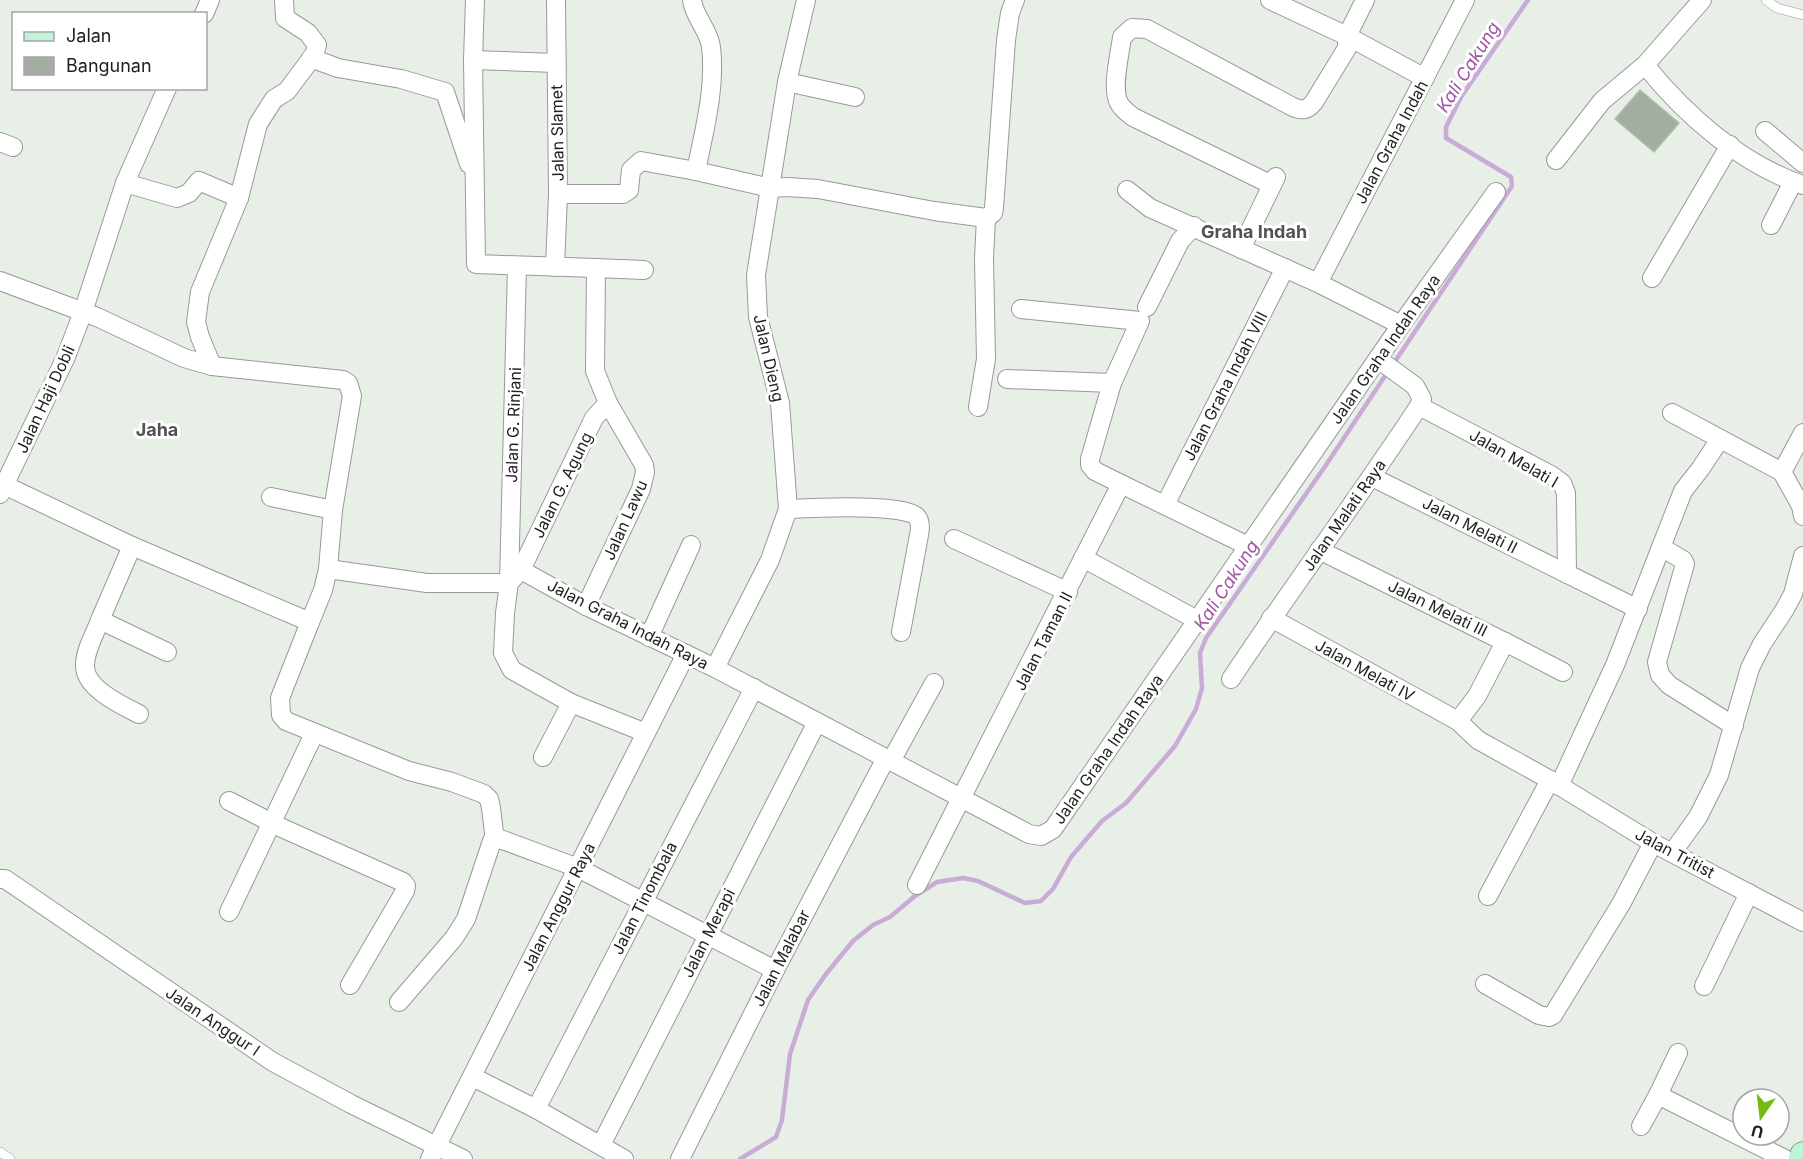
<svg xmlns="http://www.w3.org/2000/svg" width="1803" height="1159" viewBox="0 0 1803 1159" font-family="Inter,sans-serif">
  <rect width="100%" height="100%" fill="#e7efe7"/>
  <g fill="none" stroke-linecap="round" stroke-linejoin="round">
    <g stroke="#c9abd8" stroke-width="4.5">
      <polyline points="1392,366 1512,186 1511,177 1446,138 1446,127 1461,97 1528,0"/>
      <polyline points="740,1159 776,1137 782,1120 790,1054 808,1000 826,974 853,941 873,925 890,917 915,896 937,882 963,878 978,881 1025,903 1041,901 1053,889 1071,857 1102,821 1126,803 1175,746 1196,709 1202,688 1200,653 1206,638 1326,465 1387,373"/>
    </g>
  </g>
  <polygon fill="#a4ada2" stroke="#adbfaa" stroke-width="1.5" points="1640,90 1679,123 1654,152 1615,119"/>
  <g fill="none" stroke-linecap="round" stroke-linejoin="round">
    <g stroke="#999" stroke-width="10">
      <g id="lane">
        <polyline points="1766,0 1777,8 1803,15"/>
        <polyline points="0,1152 10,1159"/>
      </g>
    </g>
    <g stroke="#999" stroke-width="20">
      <g id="street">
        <polyline points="475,0 473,60 476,264 596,268 595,371 608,403 644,465 645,472 641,489 586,606"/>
        <path d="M692 0C694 17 709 30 711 47 716 88 704 131 696 171L771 188 787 187 818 189 934 211 986 218 993 213 994 208 1006 40 1010 13 1015 0"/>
        <polyline points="1270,0 1347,36 1425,78"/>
        <polyline points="204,14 210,0"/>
        <polyline points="1347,36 1365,0"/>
        <polyline points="311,58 338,68 401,79 445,92 469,164"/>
        <polyline points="473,60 555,63"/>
        <path d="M1645 65C1686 116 1741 164 1803 185"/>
        <polyline points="787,82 855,97"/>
        <polyline points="1765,131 1803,163"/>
        <polyline points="0,142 13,147"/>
        <polyline points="1556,160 1602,101 1645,65 1702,0"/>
        <polyline points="125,183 177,198 189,193 199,181 239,198"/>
        <path d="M1272 185 1133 117C1128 113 1122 109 1119 103 1111 88 1120 54 1122 37L1132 28 1147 29 1291 106C1301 111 1307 111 1314 102L1347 48V36"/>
        <polyline points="1127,190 1150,208 1318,283 1401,325"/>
        <polyline points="558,194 623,194 629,190 631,170 641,161 696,171"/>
        <polyline points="1771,225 1793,182"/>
        <polyline points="1241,249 1276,177"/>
        <polyline points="517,266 509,583 505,613 503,653 512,670 571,703 646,733"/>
        <polyline points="555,267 558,194 556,0"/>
        <polyline points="596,268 644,270"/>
        <polyline points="1652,278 1730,145"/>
        <polyline points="0,281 97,317 184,358 212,366 343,380 348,383 352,396 333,510 328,569 323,590 310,622"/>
        <polyline points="1318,283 1465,0"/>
        <polyline points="1147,307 1180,241 1194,226"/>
        <polyline points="1021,309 1140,321 1112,383 1090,459 1090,465 1095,471 1113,480 1248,546"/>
        <polyline points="212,366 200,337 196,322 200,292 239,198 258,124 274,99 287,91 314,55 317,45 308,33 285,18 284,0"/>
        <polyline points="1007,379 1112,383"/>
        <polyline points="1419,406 1551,475 1562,483 1566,493 1567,574"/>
        <polyline points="978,407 986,359 984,259 986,218"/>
        <polyline points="1672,413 1782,472 1801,506 1803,516"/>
        <polyline points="1782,472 1803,433"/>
        <polyline points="1372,477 1638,609"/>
        <polyline points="0,483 132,546 310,622 280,698 281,715 286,721 409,771 452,782 484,794 489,799 491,808 495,841"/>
        <polyline points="0,494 65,359 83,312 125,183 167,88"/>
        <polyline points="271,497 333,510"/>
        <polyline points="1165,505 1285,268"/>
        <path d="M788 509C809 508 906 503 917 517 921 522 920 530 919 535L901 632"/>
        <polyline points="954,539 1068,592"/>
        <polyline points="132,546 100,620 167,652"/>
        <polyline points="1661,547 1683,560 1685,564 1657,662 1660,675 1669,685 1734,726"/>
        <polyline points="1319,550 1505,642 1477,696 1458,721"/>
        <polyline points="1083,558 1197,620"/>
        <polyline points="328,569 427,583 509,583"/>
        <polyline points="521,570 594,418 608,403"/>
        <polyline points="509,583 521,570 586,606 715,668 1029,834 1041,836 1053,829 1401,325 1496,192"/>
        <polyline points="1271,618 1458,721 1478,740 1550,780 1653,843 1803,922"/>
        <path d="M100 620C95 634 85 650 85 665 84 688 121 705 139 714"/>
        <polyline points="649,637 691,545"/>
        <polyline points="1505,642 1563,672"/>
        <polyline points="715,668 770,560 788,509 780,403 758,317 756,275 787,82 806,0"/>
        <path d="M1231 679C1292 587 1358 499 1419 406L1422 399 1415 386 1378 359"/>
        <polyline points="543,757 571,703"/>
        <polyline points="891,761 934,683"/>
        <polyline points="1559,786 1615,665 1683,491 1701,468 1720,439"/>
        <polyline points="229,801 282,828 403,882 406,886 405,891 350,985"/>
        <polyline points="1672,853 1698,817 1719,775 1750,668 1762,644 1785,609 1793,594 1803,556"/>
        <polyline points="0,879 5,879 273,1062 351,1104 463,1159"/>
        <polyline points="917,885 1121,484"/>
        <polyline points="1488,896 1550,780"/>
        <polyline points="229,912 314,734"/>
        <polyline points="1485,984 1539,1015 1549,1017 1553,1015 1621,904 1653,843"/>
        <polyline points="1704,986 1749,893"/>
        <polyline points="399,1002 454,938 466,919 492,841 500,839 578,868 775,970"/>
        <polyline points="1678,1053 1658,1095 1785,1159"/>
        <polyline points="473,1077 536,1109 624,1159"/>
        <polyline points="536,1109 754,688"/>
        <polyline points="1641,1126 1658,1095"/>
        <polyline points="601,1145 817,722"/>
        <polyline points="430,1159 686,654"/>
        <polyline points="680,1159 775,970 886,758"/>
      </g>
    </g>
    <g stroke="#106d42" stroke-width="27">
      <polyline id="secondary" points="1802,1159 1803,1155"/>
    </g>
    <use href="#lane" stroke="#fff" stroke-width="9"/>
    <use href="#street" stroke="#fff" stroke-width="18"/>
    <use href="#secondary" stroke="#c0f4d9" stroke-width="26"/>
  </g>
  <g text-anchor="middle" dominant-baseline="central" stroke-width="6" stroke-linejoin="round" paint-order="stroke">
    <g font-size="16" fill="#1f1f1f" stroke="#fff">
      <text transform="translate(557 133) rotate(-91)">Jalan Slamet</text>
      <text transform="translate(1391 142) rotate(-62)">Jalan Graha Indah</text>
      <text transform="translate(1385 349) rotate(-55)">Jalan Graha Indah Raya</text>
      <text transform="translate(769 358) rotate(77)">Jalan Dieng</text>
      <text transform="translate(1225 386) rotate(-63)">Jalan Graha Indah VIII</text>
      <text transform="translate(45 399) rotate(-65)">Jalan Haji Dobli</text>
      <text transform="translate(513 425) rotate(-88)">Jalan G. Rinjani</text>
      <text transform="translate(1514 458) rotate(30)">Jalan Melati I</text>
      <text transform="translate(562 485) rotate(-64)">Jalan G. Agung</text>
      <text transform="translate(1344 515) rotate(-55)">Jalan Malati Raya</text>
      <text transform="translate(625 520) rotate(-66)">Jalan Lawu</text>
      <text transform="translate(1470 525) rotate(27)">Jalan Melati II</text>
      <text transform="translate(1438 608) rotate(26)">Jalan Melati III</text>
      <text transform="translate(628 624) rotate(27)">Jalan Graha Indah Raya</text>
      <text transform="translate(1043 641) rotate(-63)">Jalan Taman II</text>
      <text transform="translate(1365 670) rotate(29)">Jalan Melati IV</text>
      <text transform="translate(1108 749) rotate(-55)">Jalan Graha Indah Raya</text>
      <text transform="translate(1675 853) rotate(28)">Jalan Tritist</text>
      <text transform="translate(644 898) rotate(-63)">Jalan Tinombala</text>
      <text transform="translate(558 907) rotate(-63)">Jalan Anggur Raya</text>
      <text transform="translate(708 933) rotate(-63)">Jalan Merapi</text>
      <text transform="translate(781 958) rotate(-63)">Jalan Malabar</text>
      <text transform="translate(213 1021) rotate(34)">Jalan Anggur I</text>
    </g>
    <g font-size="18" font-style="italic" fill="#a154a6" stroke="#fff">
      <text transform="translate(1468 67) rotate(-58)">Kali Cakung</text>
      <text transform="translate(1226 585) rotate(-57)">Kali Cakung</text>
    </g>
    <g font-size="18" font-weight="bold" fill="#525252" stroke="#fff">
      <text x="1254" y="231">Graha Indah</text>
      <text x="157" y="429">Jaha</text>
    </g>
  </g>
  <rect x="12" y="12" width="195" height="78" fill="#ffffff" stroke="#a5a5a5" stroke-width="1.5"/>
  <rect x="24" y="32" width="30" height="9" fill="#c0f4d9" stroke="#a5a5a5" stroke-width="1.5"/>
  <text x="66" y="42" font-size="18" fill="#1f1f1f">Jalan</text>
  <rect x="24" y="57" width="30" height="18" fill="#a4ada2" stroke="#a5a5a5" stroke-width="1.5"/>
  <text x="66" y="72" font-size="18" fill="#1f1f1f">Bangunan</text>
  <g transform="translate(1761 1117) rotate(194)"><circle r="28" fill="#ffffff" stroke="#a5a5a5" stroke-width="1.5"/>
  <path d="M0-4.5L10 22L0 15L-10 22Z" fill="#72bb13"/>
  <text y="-9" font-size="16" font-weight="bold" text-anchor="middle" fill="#1f1f1f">U</text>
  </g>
</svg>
